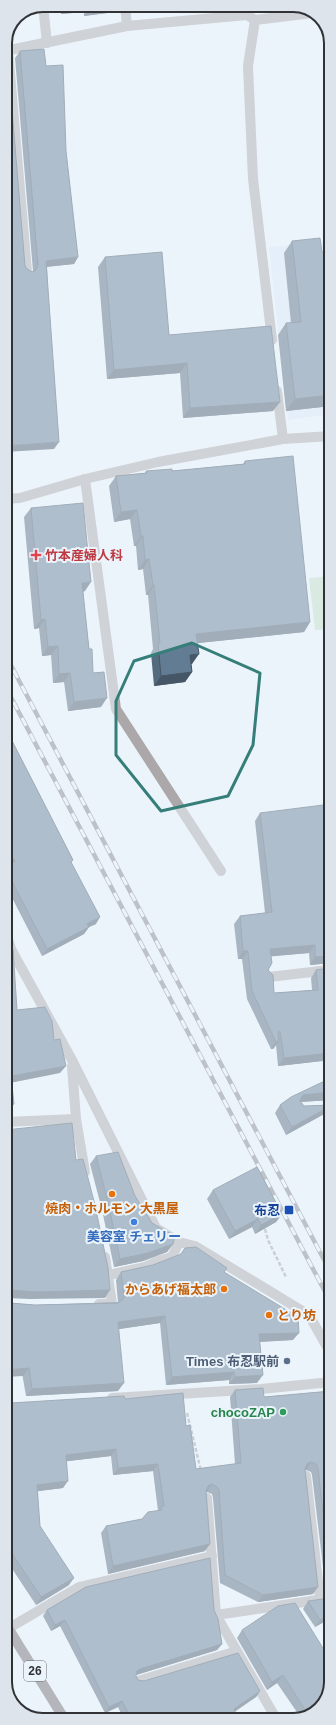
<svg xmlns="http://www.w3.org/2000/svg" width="336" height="1725" viewBox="0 0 336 1725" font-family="Helvetica,'Noto Sans JP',sans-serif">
  <rect width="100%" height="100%" fill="#ecf4fb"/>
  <polygon fill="#dce8f5" points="331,241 331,414 288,420 269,247"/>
  <polygon fill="#c2dec5" points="331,576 331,629 315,630 309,578"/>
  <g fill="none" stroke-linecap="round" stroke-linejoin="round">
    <g stroke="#9da3a8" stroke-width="2.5" stroke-dasharray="4 2" stroke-linecap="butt">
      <polyline points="265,1229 268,1240 286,1277"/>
      <polyline points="187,1413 201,1471"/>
    </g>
    <g stroke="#aca8aa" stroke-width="10">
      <polyline points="43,5 47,43"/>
      <polyline points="127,26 247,15 255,20"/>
      <polyline points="8,50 27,272"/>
      <polyline points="5,51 127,26 125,5"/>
      <polyline points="272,340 253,179 248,66 255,20 313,13"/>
      <polyline points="277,391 283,439"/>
      <polyline points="85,479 116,709 221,871"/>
      <polyline points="5,499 20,498 85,479 158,462 283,439 331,436"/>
      <polyline points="5,929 11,949"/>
      <polyline points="5,949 11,949 72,1060 156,1228 179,1242 195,1246 309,1315 331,1354"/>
      <polyline points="269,977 329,970"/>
      <polyline points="72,1066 76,1119 85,1172"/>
      <polyline points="5,1122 76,1119"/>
      <polyline points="109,1275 145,1267 158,1261 172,1257 179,1242"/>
      <polyline points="99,1304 112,1304 105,1257"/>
      <polyline points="112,1398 261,1389 331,1382"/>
      <polyline points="306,1476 320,1599"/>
      <polyline points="207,1498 216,1615 277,1720"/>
      <polyline points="216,1615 331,1598"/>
      <polyline points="9,1628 79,1587 212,1556"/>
      <polyline points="138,1681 237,1651"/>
    </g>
    <polyline stroke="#726b6f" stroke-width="10" points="5,1623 65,1720"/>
    <g stroke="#81858a" stroke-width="4.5">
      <g id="rail">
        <polyline points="5,654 331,1273"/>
        <polyline points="5,686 331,1303"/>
      </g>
    </g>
    <use href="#rail" stroke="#ecf4fb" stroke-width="3" stroke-dasharray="9" stroke-linecap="butt"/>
  </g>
  <g fill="#546b7e">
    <polygon points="49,5 122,5 119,10 117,10 115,12 84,16 84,12 61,14 61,12 50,13"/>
    <polygon points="131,5 166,5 132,9"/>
    <polygon points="20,51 46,66 66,151 78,257 74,264 47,267 54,449 25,266 27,269 32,272 33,271 15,58"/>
    <polygon points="292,241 322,252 331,252 331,406 286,411 278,335 286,323 291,323 284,253"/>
    <polygon points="105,257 169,335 273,411 183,418 180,373 107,379 98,267"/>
    <polygon points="245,461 310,622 304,632 197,643 192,664 191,664 192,672 185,682 154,686 151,653 153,649 148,595 146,595 143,569 138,570 136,546 134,546 130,519 114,522 109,486 116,476 145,473 146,471 172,471 243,464"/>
    <polygon points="31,508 85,591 83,592 89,649 93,673 101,707 68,711 64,682 53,683 51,655 42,656 39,628 34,629 24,517"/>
    <polygon points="5,727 73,860 71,863 96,924 89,927 84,934 42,956 7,888 8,898 5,902 5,863 8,863 5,858"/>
    <polygon points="260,813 331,963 310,965 309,953 271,956 268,970 274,993 312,990 311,978 316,970 331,968 331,1060 278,1066 276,1045 273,1049 271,1049 247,999 242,959 238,959 234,924 240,916 265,913 255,821"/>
    <polygon points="331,1078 331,1100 301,1102 304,1106 326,1113 286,1135 275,1113 280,1105"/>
    <polygon points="331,1111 331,1127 330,1113"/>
    <polygon points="96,1156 135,1196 152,1223 173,1244 167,1252 143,1261 114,1267 102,1210 90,1164"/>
    <polygon points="213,1190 282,1214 276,1222 255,1234 252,1227 229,1239 207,1199"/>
    <polygon points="185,1248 224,1272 293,1340 260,1342 257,1383 229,1384 229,1380 166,1385 160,1323 119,1329 118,1391 26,1396 10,1303 35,1305 118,1302 116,1280 121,1272 153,1265 180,1255"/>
    <polygon points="235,1390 264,1397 331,1391 331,1592 326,1592 312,1475 311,1472 306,1470 305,1470 313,1594 258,1602 220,1583 213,1498 212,1494 207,1492 206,1492 205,1551 108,1574 101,1533 106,1526 142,1519 158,1511 153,1471 113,1475 111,1456 67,1461 63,1488 37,1491 40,1526 69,1585 36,1605 5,1558 5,1400 7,1402 11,1403 125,1399 186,1426 196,1469 235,1464 230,1397"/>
    <polygon points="308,1601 331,1618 315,1627 303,1609"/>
    <polygon points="47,1610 214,1610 222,1644 217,1650 136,1675 136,1676 138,1680 144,1681 260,1691 256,1697 235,1711 238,1720 124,1720 118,1707 105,1713 60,1626 51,1631 43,1616"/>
    <polygon points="242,1630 322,1707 301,1718 277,1683 267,1690 237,1638"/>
    <polygon points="331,1632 331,1654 323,1641 329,1633"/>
  </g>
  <g fill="#455767">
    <polygon points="65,5 61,12 50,13 55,6"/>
    <polygon points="119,5 122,5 119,10 117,10 115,12 84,16 89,9"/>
    <polygon points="134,5 166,5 132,9"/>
    <polygon points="89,6 84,12 61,14 66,8"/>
    <polygon points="42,8 37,14 16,17 35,9"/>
    <polygon points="12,37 7,44 5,45 7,39"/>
    <polygon points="78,257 74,264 42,267 46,261"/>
    <polygon points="187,363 180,373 107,379 114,370"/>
    <polygon points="331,395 331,406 286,411 295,399"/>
    <polygon points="280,402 273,411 183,418 190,408"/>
    <polygon points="59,442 54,449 5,452 5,446"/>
    <polygon points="137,510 130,519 114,522 121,512"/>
    <polygon points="141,536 143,536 136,546 134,546"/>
    <polygon points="149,559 143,569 138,570 145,560"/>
    <polygon points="91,582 85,591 76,592 82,583"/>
    <polygon points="153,585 154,585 148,595 146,595"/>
    <polygon points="45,619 39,628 34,629 41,620"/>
    <polygon points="310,622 304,632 190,644 196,634"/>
    <polygon points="58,646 51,655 42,656 48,647"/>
    <polygon points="199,654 192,664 183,664 190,655"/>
    <polygon points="192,672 185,682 154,686 161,676"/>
    <polygon points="70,673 64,682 53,683 59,674"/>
    <polygon points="107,698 101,707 68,711 74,702"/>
    <polygon points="100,917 96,924 89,927 84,934 42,956 47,949 87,924"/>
    <polygon points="315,945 309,953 265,957 270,949"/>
    <polygon points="243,951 248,951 242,959 238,959"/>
    <polygon points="331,956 331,963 310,965 315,957"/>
    <polygon points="279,1041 273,1049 271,1049 276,1042"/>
    <polygon points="331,1053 331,1060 278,1066 284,1058"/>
    <polygon points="66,1066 60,1073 5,1084 11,1076"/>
    <polygon points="331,1092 331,1100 298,1102 303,1095"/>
    <polygon points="14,1104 9,1112 5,1112 5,1105"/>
    <polygon points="331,1106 326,1113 286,1135 292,1127"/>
    <polygon points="282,1214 276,1222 255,1234 261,1225"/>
    <polygon points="258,1219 252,1227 229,1239 235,1231"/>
    <polygon points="173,1244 167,1252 143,1261 114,1267 120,1259"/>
    <polygon points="11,1290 110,1290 105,1298 30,1299 5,1298 5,1293"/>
    <polygon points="165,1316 160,1323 113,1330 118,1322"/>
    <polygon points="299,1333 293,1340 254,1342 259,1334"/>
    <polygon points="29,1368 23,1376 5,1377 5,1370"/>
    <polygon points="234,1372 229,1380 166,1385 172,1377"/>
    <polygon points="263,1375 257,1383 229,1384 235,1377"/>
    <polygon points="124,1383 118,1391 26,1396 32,1389"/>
    <polygon points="116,1449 111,1456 61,1462 66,1455"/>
    <polygon points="311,1462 306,1470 302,1471 307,1464"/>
    <polygon points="158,1464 153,1471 113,1475 118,1468"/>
    <polygon points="68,1481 63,1488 32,1492 37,1485"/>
    <polygon points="212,1484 207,1492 203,1493 208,1486"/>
    <polygon points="210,1544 205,1551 108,1574 113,1566"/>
    <polygon points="74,1578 69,1585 36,1605 41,1597"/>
    <polygon points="331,1585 331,1592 326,1592"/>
    <polygon points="318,1587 313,1594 258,1602 263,1595"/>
    <polygon points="331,1613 331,1618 315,1627 320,1620"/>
    <polygon points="65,1620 60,1626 51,1631 55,1625"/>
    <polygon points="222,1644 217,1650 136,1675 137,1671 140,1669"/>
    <polygon points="283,1675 277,1683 267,1690 272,1682"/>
    <polygon points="260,1691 256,1697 230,1715 234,1709"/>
    <polygon points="122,1701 118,1707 105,1713 109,1707"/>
    <polygon points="316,1710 305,1716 307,1713"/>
  </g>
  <g fill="#627c93" stroke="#455767">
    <polygon points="42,5 42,8 35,9"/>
    <polygon points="55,5 120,5 89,9 89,6 66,8 65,5 55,6"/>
    <polygon points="11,30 12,37 7,39"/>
    <polygon points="5,48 7,50 25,266 27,269 32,272 36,270 38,265 20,51 44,49 46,66 63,65 66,151 78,257 46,261 59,442 5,446"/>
    <polygon points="320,238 322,252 331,252 331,395 295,399 286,323 301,322 292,241"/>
    <polygon points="162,252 169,335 271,326 280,402 190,408 187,363 114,370 105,257"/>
    <polygon points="293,456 310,622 196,634 199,654 190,655 192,672 161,676 158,643 160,643 154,585 153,585 149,559 145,560 143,536 141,536 137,510 121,512 116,476 147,473 146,471 172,469 172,471 245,464 245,461"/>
    <polygon points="5,461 7,468 5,469"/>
    <polygon points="83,503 91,582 82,583 89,649 92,649 93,673 104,672 107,698 74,702 70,673 59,674 58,646 48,647 45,619 41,620 31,508"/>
    <polygon points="5,727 73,860 71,862 100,917 87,924 89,927 47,949 5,868 5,863 15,862 7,847 11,845 5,832 5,824 6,824 5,821"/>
    <polygon points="331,804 331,956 315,957 315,945 270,949 272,963 268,970 273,975 274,993 318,990 316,970 331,968 331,1053 284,1058 280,1031 278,1032 279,1041 276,1042 252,991 248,951 243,951 240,916 272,912 260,813"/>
    <polygon points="6,871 8,898 5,899 5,872"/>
    <polygon points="13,949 17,1010 45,1007 52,1021 54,1040 60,1039 66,1066 11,1076 14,1104 5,1105 5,950"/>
    <polygon points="331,1078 331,1092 303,1095 300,1101 304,1106 331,1105 331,1106 292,1127 280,1105 291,1097"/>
    <polygon points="72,1123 76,1160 83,1159 95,1205 108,1268 110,1290 36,1292 11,1290 5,1293 5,1130"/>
    <polygon points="118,1152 135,1196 152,1223 173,1235 174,1240 173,1244 148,1253 120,1259 108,1202 96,1156"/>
    <polygon points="257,1167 282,1214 261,1225 258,1219 235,1231 213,1190"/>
    <polygon points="196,1247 227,1268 224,1272 298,1317 299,1333 259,1334 263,1375 235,1377 234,1372 172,1377 165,1316 118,1322 124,1383 32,1389 29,1368 5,1370 5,1300 10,1303 35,1305 118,1303 123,1299 124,1296 121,1272 153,1265 181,1254 185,1248"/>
    <polygon points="263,1388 264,1397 331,1391 331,1585 318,1468 316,1464 311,1462 307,1464 305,1469 318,1587 263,1595 225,1575 219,1490 217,1487 212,1484 208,1486 206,1491 210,1544 113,1566 106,1526 142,1519 148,1512 162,1510 161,1507 164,1506 158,1464 118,1468 116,1449 66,1455 68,1481 37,1485 40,1526 74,1578 41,1597 5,1543 5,1400 7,1402 11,1403 124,1396 125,1399 183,1393 186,1426 190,1425 196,1469 241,1463 235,1390"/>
    <polygon points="210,1558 214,1610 218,1619 222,1644 140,1669 137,1671 136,1676 138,1680 144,1681 238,1653 260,1691 234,1709 238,1720 132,1720 122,1701 109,1707 65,1620 55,1625 47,1610 86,1587"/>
    <polygon points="331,1598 331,1613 320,1620 308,1601"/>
    <polygon points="295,1603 331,1661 331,1682 322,1707 316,1710 307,1713 283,1675 272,1682 242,1630 278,1606"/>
  </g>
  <path d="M0 0H336V1725H0ZM192 643 260 673 253 745 228 796 161 811 116 755V701L134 661Z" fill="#ecf4fb" fill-opacity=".55" fill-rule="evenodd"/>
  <path fill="none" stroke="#367e7a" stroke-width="3" stroke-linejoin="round" d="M192 643 260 673 253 745 228 796 161 811 116 755V701L134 661Z"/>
  <path fill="#e0444e" stroke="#ecf4fb" stroke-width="1.5" d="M34 549h4v4h4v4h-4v4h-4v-4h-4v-4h4z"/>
  <g fill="#e8710a" stroke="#ecf4fb" stroke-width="1.5">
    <circle cx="112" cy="1194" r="4"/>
    <circle cx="224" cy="1289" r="4"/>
    <circle cx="269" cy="1315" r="4"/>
  </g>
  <rect fill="#1a4fb4" stroke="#ecf4fb" stroke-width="1.5" x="284" y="1205" width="10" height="10" rx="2"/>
  <circle fill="#3f7fe0" stroke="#ecf4fb" stroke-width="1.5" cx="134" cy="1222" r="4"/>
  <circle fill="#5c6f8a" stroke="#ecf4fb" stroke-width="1.5" cx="287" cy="1361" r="4"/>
  <circle fill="#2e9e5b" stroke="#ecf4fb" stroke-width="1.5" cx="283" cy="1412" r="4"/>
  <g text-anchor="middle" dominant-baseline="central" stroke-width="4" stroke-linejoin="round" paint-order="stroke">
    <rect fill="#ecf4fb" stroke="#686c70" stroke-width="1" x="24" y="1661" width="22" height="20" rx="3"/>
    <g font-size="12" font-weight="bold" fill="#303235">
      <text x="35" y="1671">26</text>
    </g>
    <g font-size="13" font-weight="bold" fill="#be3a42" stroke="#ecf4fb" text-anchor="start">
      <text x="45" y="555">竹本産婦人科</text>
    </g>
    <g font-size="13" font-weight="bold" fill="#c56008" stroke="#ecf4fb">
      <text x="112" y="1208">焼肉・ホルモン 大黒屋</text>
      <text x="216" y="1289" text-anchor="end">からあげ福太郎</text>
      <text x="277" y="1315" text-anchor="start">とり坊</text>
    </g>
    <g font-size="13" font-weight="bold" fill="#164399" stroke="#ecf4fb" text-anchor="end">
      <text x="280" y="1210">布忍</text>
    </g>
    <g font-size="13" font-weight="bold" fill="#366cbe" stroke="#ecf4fb">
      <text x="134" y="1236">美容室 チェリー</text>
    </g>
    <g font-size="13" font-weight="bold" fill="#4e5e75" stroke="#ecf4fb" text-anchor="end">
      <text x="279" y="1361">Times 布忍駅前</text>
    </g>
    <g font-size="13" font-weight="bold" fill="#27864d" stroke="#ecf4fb" text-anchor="end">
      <text x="275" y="1412">chocoZAP</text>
    </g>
  </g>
  <path d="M0 0H336V1725H0ZM43 12H293A31 31 0 0 1 324 43V1682A31 31 0 0 1 293 1713H43A31 31 0 0 1 12 1682V43A31 31 0 0 1 43 12Z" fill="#dde4eb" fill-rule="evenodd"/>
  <path fill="none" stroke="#303235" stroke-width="2" d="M43 12H293A31 31 0 0 1 324 43V1682A31 31 0 0 1 293 1713H43A31 31 0 0 1 12 1682V43A31 31 0 0 1 43 12Z"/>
</svg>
